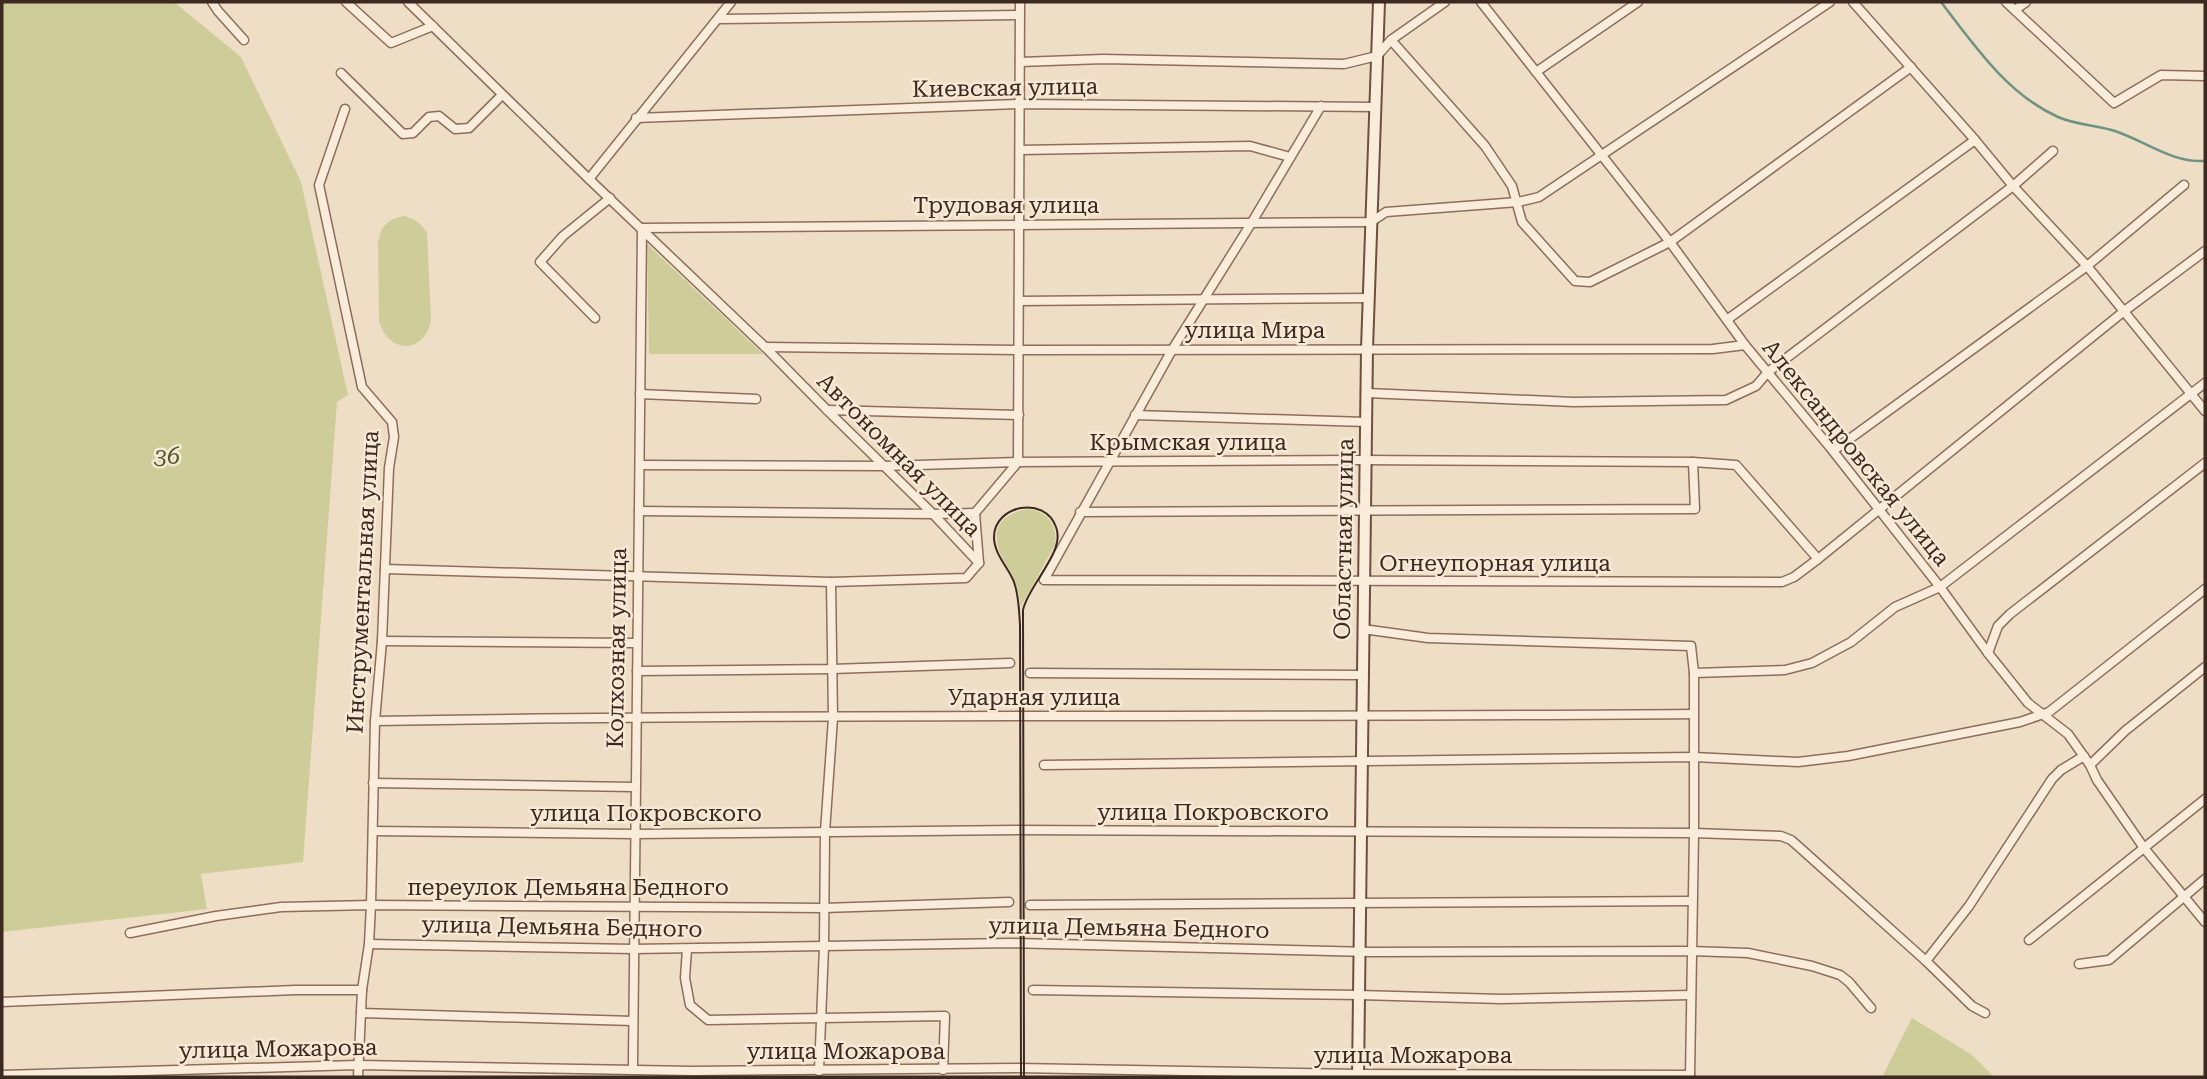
<svg xmlns="http://www.w3.org/2000/svg" width="2207" height="1079" viewBox="0 0 2207 1079" font-family="'Roboto Serif',serif">
  <rect width="100%" height="100%" fill="#efdec6"/>
  <g fill="#cecd9a">
    <polygon points="2,2 174,2 241,57 301,182 348,395 337,402 303,862 201,874 207,909 2,932"/>
    <path d="M404 216C415 219 421 223 427 233L431 319C426 354 388 355 379 321L378 242C381 226 388 219 404 216Z"/>
    <polygon points="647,244 763,354 649,354"/>
    <path d="M1028 509C1048 511 1058 526 1055 545L1021 606C1019 597 1018 588 1014 579 1011 571 1005 564 1001 555 990 529 1000 514 1028 509Z"/>
    <polygon points="1912,1018 1972,1055 1994,1077 1882,1077"/>
  </g>
  <g fill="none" stroke-linecap="round" stroke-linejoin="round">
    <path stroke="#6e9284" stroke-width="2.5" d="M1941 2C1974 45 2007 94 2058 117 2076 125 2097 125 2115 131 2145 141 2172 163 2205 161"/>
    <g stroke="#8c6e5b" stroke-width="11">
      <g id="street">
        <polyline points="212,2 218,11 244,40"/>
        <polyline points="346,2 391,43 433,26"/>
        <polyline points="408,2 589,179 765,347 827,410 933,514 979,563"/>
        <polyline points="1481,2 1670,242 1745,345 1833,451 1940,587 1988,653 2028,703 2068,734 2090,765 2097,780 2144,848 2205,922"/>
        <polyline points="1853,2 1975,140 2013,186 2087,266 2205,411"/>
        <polyline points="2006,2 2114,103 2161,75 2205,76"/>
        <polyline points="2015,10 2026,2"/>
        <polyline points="718,19 1019,15"/>
        <polyline points="1391,40 1485,146 1512,186 1522,222 1575,281 1590,282 1670,242 1911,67"/>
        <polyline points="1020,62 1103,59 1344,64 1377,56 1391,40 1445,2"/>
        <polyline points="1536,72 1638,2"/>
        <polyline points="341,73 403,134 413,133 429,117 439,116 455,129 469,128 502,95"/>
        <polyline points="1321,106 1252,222 1172,350 1044,580 1782,582 1794,577 1818,559 2123,312 2205,251"/>
        <polyline points="345,109 319,185 362,387 392,422 394,437 389,468 382,641 375,721 371,905 369,944 362,990 358,1077"/>
        <polyline points="636,118 1021,104 1375,107"/>
        <polyline points="1020,150 1250,146 1290,157"/>
        <polyline points="589,179 731,2"/>
        <polyline points="642,228 1371,222 1386,212 1518,202 1539,197 1830,2"/>
        <polyline points="1019,301 1369,298"/>
        <polyline points="595,318 540,262 563,236 610,198"/>
        <polyline points="1728,319 1975,140"/>
        <polyline points="765,347 1019,350 1713,349 1745,345"/>
        <polyline points="1367,393 1573,402 1726,400 1756,386 1768,372 2013,186 2053,151"/>
        <polyline points="640,394 756,399"/>
        <polyline points="827,410 1019,415"/>
        <polyline points="1135,415 1366,422"/>
        <polyline points="1833,451 2087,266 2184,185"/>
        <polyline points="640,465 884,466 1018,462 1356,460 1693,462 1736,465 1818,559"/>
        <polyline points="639,511 933,514 975,513"/>
        <polyline points="1080,512 1695,509 1693,462"/>
        <polyline points="979,563 975,513 1018,462 1020,2"/>
        <polyline points="385,569 831,582 966,578 979,563"/>
        <polyline points="1363,629 1428,638 1691,646 1694,673 1694,833 1690,1077"/>
        <polyline points="382,641 637,643"/>
        <polyline points="1988,653 1998,626 2010,614 2205,463"/>
        <polyline points="637,671 832,669 1010,663"/>
        <polyline points="1030,673 1363,675"/>
        <polyline points="1694,673 1785,670 1812,663 1851,642 1895,607 1940,587 2205,383"/>
        <path d="M375 721C815 713 1254 718 1693 714"/>
        <polyline points="1044,765 1694,757 1798,762 1848,756 2020,722 2049,712 2205,589"/>
        <polyline points="2090,765 2125,731 2205,667"/>
        <polyline points="373,783 634,787"/>
        <polyline points="373,831 634,834 1016,830 1694,833 1781,836 1791,840 1799,847 1926,961 1972,1006 1985,1013"/>
        <polyline points="1030,905 1692,901"/>
        <polyline points="130,933 216,916 281,907 371,905 823,908 1009,902"/>
        <polyline points="2029,940 2205,799"/>
        <polyline points="369,944 633,949 1011,943 1371,952 1691,951 1748,953 1812,966 1840,975 1849,982 1871,1008"/>
        <polyline points="687,949 685,978 690,1005 708,1020 945,1016 943,1070"/>
        <polyline points="1926,961 1969,906 2052,779 2061,770 2084,756"/>
        <polyline points="2079,964 2109,960 2205,879"/>
        <polyline points="1033,990 1359,995 1501,999 1690,995"/>
        <polyline points="2,1002 295,990 362,990"/>
        <polyline points="361,1013 633,1021"/>
        <path d="M633 1070C634 789 639 508 642 228"/>
        <polyline points="819,1071 824,947 825,832 833,718 831,582"/>
        <polyline points="2,1075 358,1065 693,1071 1018,1068 1358,1074 1690,1075"/>
      </g>
    </g>
    <g stroke="#6e4f3e" stroke-width="14">
      <polyline id="secondary" points="1358,1077 1367,349 1379,2"/>
    </g>
    <use href="#street" stroke="#faecda" stroke-width="8"/>
    <use href="#secondary" stroke="#faecda" stroke-width="10"/>
    <path stroke="#3c291f" stroke-width="2" d="M1021 1077 1020 625C1019 610 1019 596 1014 582 1008 567 994 554 994 537 994 505 1045 495 1056 527 1066 552 1028 585 1023 610L1024 1077"/>
  </g>
  <g text-anchor="middle" dominant-baseline="central" stroke-width="5" stroke-linejoin="round" paint-order="stroke">
    <g font-size="23" fill="#3c291f" stroke="#f7e9d6">
      <text transform="translate(1005 88) rotate(-1)">Киевская улица</text>
      <text x="1006" y="205">Трудовая улица</text>
      <text x="1255" y="330">улица Мира</text>
      <text x="1188" y="442">Крымская улица</text>
      <text transform="translate(1856 453) rotate(51)">Александровская улица</text>
      <text transform="translate(899 455) rotate(45)">Автономная улица</text>
      <text transform="translate(1344 539) rotate(-89)">Областная улица</text>
      <text x="1495" y="563">Огнеупорная улица</text>
      <text transform="translate(363 582) rotate(-87)">Инструментальная улица</text>
      <text transform="translate(617 648) rotate(-89)">Колхозная улица</text>
      <text x="1034" y="697">Ударная улица</text>
      <text x="1213" y="812">улица Покровского</text>
      <text x="646" y="813">улица Покровского</text>
      <text x="568" y="887">переулок Демьяна Бедного</text>
      <text transform="translate(562 927) rotate(1)">улица Демьяна Бедного</text>
      <text transform="translate(1129 928) rotate(1)">улица Демьяна Бедного</text>
      <text transform="translate(278 1049) rotate(-1)">улица Можарова</text>
      <text x="846" y="1051">улица Можарова</text>
      <text x="1413" y="1055">улица Можарова</text>
    </g>
    <g font-size="23" font-style="italic" fill="#535826" stroke="#f7e9d6">
      <text x="167" y="456">36</text>
    </g>
  </g>
  <rect width="2207" height="1079" fill="none" stroke="#3c291f" stroke-width="7"/>
</svg>
